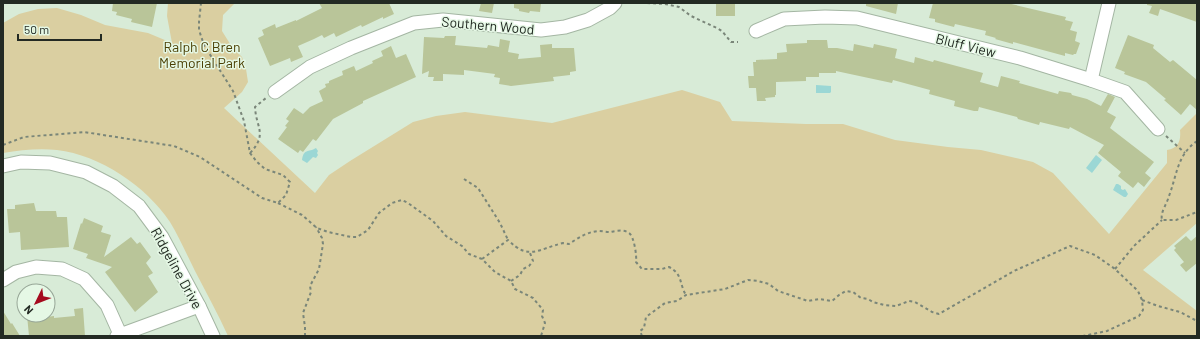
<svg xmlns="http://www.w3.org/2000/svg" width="1200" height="339" viewBox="0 0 1200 339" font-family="Barlow,sans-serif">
  <rect width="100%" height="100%" fill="#d8ebd7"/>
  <path fill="#dacfa1" d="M168 3H235L223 15 222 31 232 47 242 57 246 69 248 82 242 92 224 108 315 193 329 175 350 161 413 122 436 116 465 112 552 123 682 90 720 102 732 121 806 124H843L895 140 948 147 981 150 1033 162 1053 173 1109 234 1167 163V150C1179 148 1181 140 1180 130L1197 113V223L1143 270 1197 311V336H228C218 314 206 292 195 271 187 255 179 237 170 222 146 186 100 155 57 150 39 148 21 150 3 153V23L19 14 38 9 57 8 81 15 105 25 148 33 172 43 167 16Z"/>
  <g fill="#9bd7d5">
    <polygon points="816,85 831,86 831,92 830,93 816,93"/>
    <path d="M316 148 318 151 317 153 318 155 316 158 313 157 307 163 302 160C304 148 308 153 316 148Z"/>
    <polygon points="1096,155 1102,160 1092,173 1086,168"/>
    <polygon points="1116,184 1118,184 1121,186 1121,189 1123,190 1125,189 1128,194 1126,197 1124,197 1113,190"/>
  </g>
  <g fill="#b9c599">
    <polygon points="113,3 157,3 152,27 131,22 132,19 116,15 117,12 112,11"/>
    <polygon points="319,3 389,3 394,14 383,19 383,17 362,27 361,25 336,37 334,33 324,38 322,35 314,39 298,46 303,57 291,62 290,58 270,66 258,38 264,35 262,30 275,24 276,28 296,20 296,21 322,8"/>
    <polygon points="481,3 494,3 492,13 479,11"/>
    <polygon points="514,3 541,3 540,12 530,11 529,13 519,11 519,9 514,8"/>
    <rect x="716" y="3" width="19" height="13"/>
    <polygon points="866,3 898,3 896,14 866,6"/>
    <polygon points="933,3 1007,3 1066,17 1065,20 1073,22 1070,30 1077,32 1075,41 1080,43 1076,54 1074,54 1073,55 1065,53 1065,56 1013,42 1013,44 995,39 996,38 985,35 986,31 955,24 954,27 935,22 935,19 929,18"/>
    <polygon points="1147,3 1197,3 1197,22 1160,9 1158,16 1149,13 1152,6 1147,5"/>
    <polygon points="1128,35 1154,45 1153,48 1170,62 1173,60 1197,80 1197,110 1190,104 1181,115 1164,100 1166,99 1146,82 1124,74 1125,72 1115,68"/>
    <polygon points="445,36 456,36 455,45 487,48 488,45 499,47 500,39 510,41 508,52 519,54 518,59 541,57 540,45 552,44 552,48 574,48 576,71 570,72 570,75 553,77 554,81 511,86 499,84 500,78 494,77 495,74 464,70 464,75 443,74 443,81 433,81 434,77 428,77 429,71 422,74 424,37 444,38"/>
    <polygon points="807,40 827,40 828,48 837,48 853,51 854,44 873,48 874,44 897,49 895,58 914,63 915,57 933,62 934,60 983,73 980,82 998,87 1001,76 1020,81 1019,83 1058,94 1059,91 1071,93 1072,95 1087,99 1101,106 1108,94 1115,97 1107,112 1116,117 1110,128 1154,162 1145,173 1151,178 1144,187 1138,182 1133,188 1118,176 1121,172 1098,153 1104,145 1070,127 1069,129 1040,122 1039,125 1018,119 1017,117 979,107 978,111 974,111 954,106 955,101 929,94 930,90 893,80 892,83 836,71 836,73 819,73 819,77 806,77 806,81 776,82 776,95 775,95 775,97 765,98 766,101 757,101 756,88 749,88 748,76 754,76 753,62 756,62 756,60 777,59 777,53 787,52 786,44 807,43"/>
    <polygon points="391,46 396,58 406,54 416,77 363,101 363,103 333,119 316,141 313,139 303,152 300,150 298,153 278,139 287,127 285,126 289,121 286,119 294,108 303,114 310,107 323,101 319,91 326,87 325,84 329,83 329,81 343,75 342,71 354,66 356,71 373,63 372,61 383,56 381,51"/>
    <polygon points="34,203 36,211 56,211 57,217 67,217 69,247 21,250 20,232 9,233 7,209 15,209 15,205"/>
    <polygon points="84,218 103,226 101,232 111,235 104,257 131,237 137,244 140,242 151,257 146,263 153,273 148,276 158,292 135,312 105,272 112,267 86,258 88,254 73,249 81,223 82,224"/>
    <polygon points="1186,236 1191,241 1197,236 1197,263 1186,272 1180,265 1184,262 1174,250 1176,248 1174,246"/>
    <polygon points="83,308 85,336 29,336 27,315 46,315 46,317 54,316 54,318 75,316 74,309"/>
    <polygon points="3,311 11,324 12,323 20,336 3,336"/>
  </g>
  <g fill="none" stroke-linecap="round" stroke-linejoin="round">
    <g stroke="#a4b6a3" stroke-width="15">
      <g id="minor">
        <polyline points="756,31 784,19 825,17 857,18 1020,58 1091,80 1125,92 1158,129"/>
        <polyline points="1091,80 1109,3"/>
        <polyline points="275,92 310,67 351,48 414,23 443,20 541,30 565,27 588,20 610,8 615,3"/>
        <polyline points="3,166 21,162 50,163 86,172 113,186 139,206 162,237 199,306 213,336"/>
        <polyline points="3,280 16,272 36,267 62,269 84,279 107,305 120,334"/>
        <polyline points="117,336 199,306"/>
      </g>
    </g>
    <g stroke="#7a8679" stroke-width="2" stroke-dasharray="3 3" stroke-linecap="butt">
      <polyline points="647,3 665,4 679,7 691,16 717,28 722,31 731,42 738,42"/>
      <polyline points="1166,136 1185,153"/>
      <path d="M1197 141C1177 155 1177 175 1169 196 1167 204 1160 212 1162 220H1176L1197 212"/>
      <polyline points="3,145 24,137 84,132 174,146 200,157 262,198 278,203 286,195 290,182 283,175 265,169 257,162 250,153 244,121 233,91 204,45 199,30 199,22 201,3"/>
      <path d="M250 153C268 134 256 128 255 107L266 98"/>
      <polyline points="464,179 478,188 500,223 508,240"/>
      <polyline points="278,203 302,215 317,228 328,232 351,237 357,237 368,230 379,213 392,203 402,200 408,203 433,221 446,236 462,246 469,254 482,259 495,272 511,281 515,289 533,298 543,310 542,316 545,323 541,336"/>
      <path d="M482 259 508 240C529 261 538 249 563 243L569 244C578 238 587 232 598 231 602 231 606 232 610 232 616 231 624 229 629 233 634 236 637 256 636 262L642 269H662L669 267C683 274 679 284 686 295"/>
      <polyline points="1115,269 1134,246 1162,220"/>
      <polyline points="511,281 520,275 523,269 529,266 533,261 530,253"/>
      <polyline points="1142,300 1158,306 1180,312 1197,321"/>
      <polyline points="305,336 305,327 303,313 311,292 310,286 319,269 323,244 322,238 316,227"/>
      <polyline points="642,336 640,331 644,328 646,317 665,303 677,301 686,295 725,289 748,280 758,281 769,284 778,291 808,301 819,299 832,301 839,295 846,291 853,292 861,298 868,299 873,302 884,305 896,306 909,301 915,302 932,312 939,314 1014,271 1070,246 1095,255 1115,269 1138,291 1142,300 1143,310 1139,316 1107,331 1083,336"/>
    </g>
    <use href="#minor" stroke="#fff" stroke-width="13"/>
  </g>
  <g text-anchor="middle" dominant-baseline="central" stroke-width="3" stroke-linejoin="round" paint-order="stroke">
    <g font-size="14" fill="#232a23" stroke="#e5f8e5">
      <text transform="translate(488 25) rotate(5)">Southern Wood</text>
      <text transform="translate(966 45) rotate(14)">Bluff View</text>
      <text transform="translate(177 268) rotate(61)">Ridgeline Drive</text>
    </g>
    <g font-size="14" fill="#4b3f04" stroke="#e5f8e5">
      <text x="202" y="46">Ralph C Bren<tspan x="202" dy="16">Memorial Park</tspan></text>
    </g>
  </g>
  <rect width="1200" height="339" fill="none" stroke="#232a23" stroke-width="8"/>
  <g transform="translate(36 303) rotate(227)"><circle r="19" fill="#e5f8e5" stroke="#97a697"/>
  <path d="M0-3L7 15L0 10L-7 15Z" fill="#a50b1e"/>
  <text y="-6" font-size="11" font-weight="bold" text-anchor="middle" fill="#232a23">N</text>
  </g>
  <path d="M18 34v6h83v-6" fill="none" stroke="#232a23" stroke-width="2"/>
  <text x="24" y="34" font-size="12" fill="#232a23" stroke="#e5f8e5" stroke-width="3" paint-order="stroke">50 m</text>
</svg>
